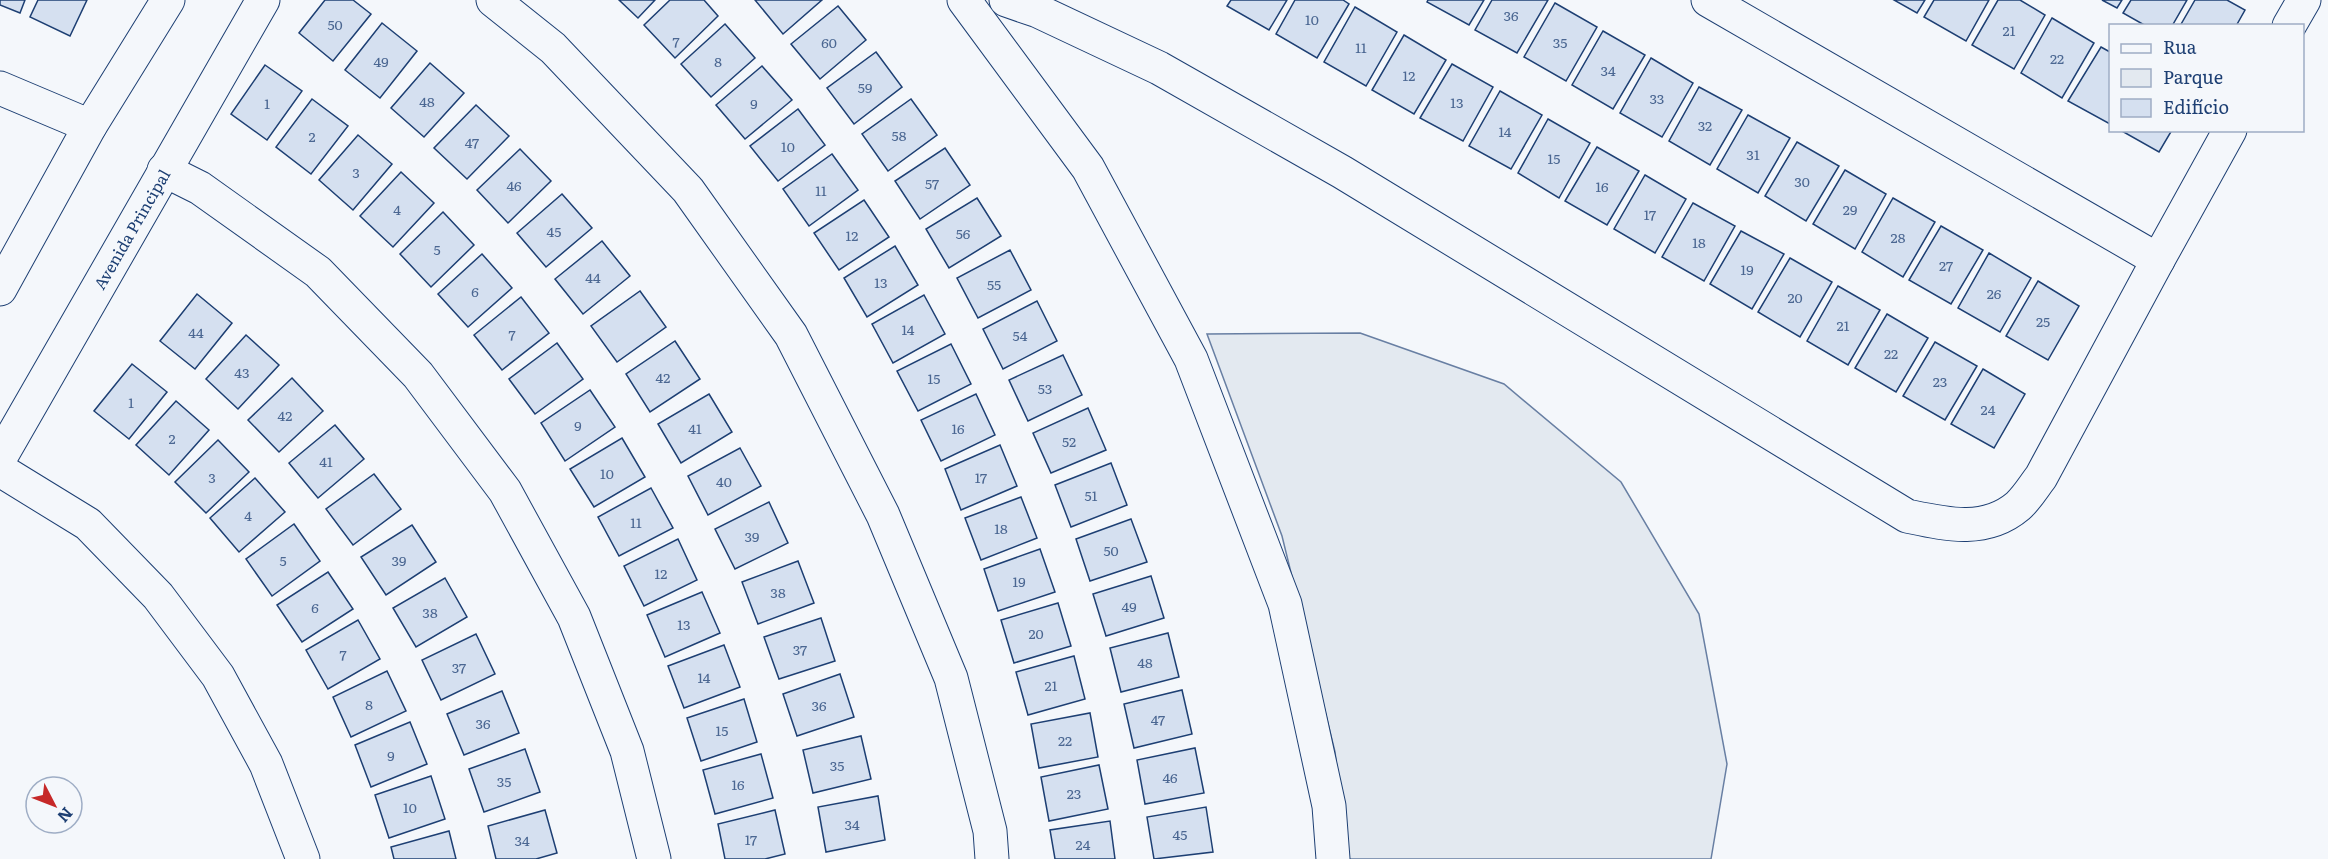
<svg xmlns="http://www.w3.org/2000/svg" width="2328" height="859" viewBox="0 0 2328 859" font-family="Literata,serif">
  <rect width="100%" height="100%" fill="#f4f7fb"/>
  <polygon fill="#e3e9f0" stroke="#687fa3" stroke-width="1.5" points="1360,333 1504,384 1621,482 1699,614 1727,764 1711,859 1348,859 1335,752 1282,536 1207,334"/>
  <g fill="#d5e0f0" stroke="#1d3f73" stroke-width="1.5">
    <polygon points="0,0 25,0 20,13 0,5"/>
    <polygon points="38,0 87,0 70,36 30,17"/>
    <polygon points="325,0 353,0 371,14 333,61 299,33"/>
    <polygon points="619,0 655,0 638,18"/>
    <polygon points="670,0 704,0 718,16 675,58 644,25"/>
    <polygon points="755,0 822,0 783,34"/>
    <polygon points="1231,0 1287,0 1269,30 1227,6"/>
    <polygon points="1295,0 1343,0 1349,4 1317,58 1276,34"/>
    <polygon points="1428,0 1484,0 1469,25 1427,2"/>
    <polygon points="1492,0 1548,0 1517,53 1475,30"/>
    <polygon points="1894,0 1925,0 1917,13"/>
    <polygon points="1934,0 1989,0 1966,41 1924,17"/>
    <polygon points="1998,0 2020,0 2045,15 2014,69 1972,45"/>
    <polygon points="2102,0 2122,0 2117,8"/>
    <polygon points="2131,0 2187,0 2172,26 2146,26 2123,13"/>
    <polygon points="2195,0 2227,0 2245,10 2236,26 2180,26"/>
    <polygon points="1555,3 1597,27 1566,81 1524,57"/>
    <polygon points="838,6 866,40 820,79 791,44"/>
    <polygon points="1355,7 1397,32 1366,86 1324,62"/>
    <polygon points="2052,18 2094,43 2062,98 2021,73"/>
    <polygon points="382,23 417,51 380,98 345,70"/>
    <polygon points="725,24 755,58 711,97 681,64"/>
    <polygon points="1603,31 1645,55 1613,109 1572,85"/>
    <polygon points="1404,35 1446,60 1414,114 1372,90"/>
    <polygon points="2101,47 2110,52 2110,124 2068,101"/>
    <polygon points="876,52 902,87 854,124 827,88"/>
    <polygon points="1651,58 1693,83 1662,137 1620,113"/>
    <polygon points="430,63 464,93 424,137 391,108"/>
    <polygon points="1452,64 1493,87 1463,141 1420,118"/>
    <polygon points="265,65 302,91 267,140 231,114"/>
    <polygon points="762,66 792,100 745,139 716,105"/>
    <polygon points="1699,87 1742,110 1710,165 1669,141"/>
    <polygon points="1500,91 1542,115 1511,169 1469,146"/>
    <polygon points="312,99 348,126 311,174 276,147"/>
    <polygon points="911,99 937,135 888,171 862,134"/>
    <polygon points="476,105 509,136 467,179 434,148"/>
    <polygon points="798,109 825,145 778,181 750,146"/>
    <polygon points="1748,115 1790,138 1758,193 1717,169"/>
    <polygon points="1548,119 1590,143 1559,198 1518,173"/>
    <polygon points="2120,130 2172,130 2159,152"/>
    <polygon points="358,135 392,164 353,210 319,180"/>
    <polygon points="1797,142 1839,166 1806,221 1765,196"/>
    <polygon points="1597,147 1639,171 1607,225 1565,201"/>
    <polygon points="945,148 970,185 920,219 895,181"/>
    <polygon points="520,149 551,181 508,223 477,190"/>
    <polygon points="832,154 858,190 809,226 783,189"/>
    <polygon points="1845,170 1886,194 1855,249 1813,224"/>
    <polygon points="401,172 434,203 393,247 360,216"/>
    <polygon points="1645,175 1686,199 1655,253 1614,229"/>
    <polygon points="562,194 592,228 546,267 517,233"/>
    <polygon points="977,198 1001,236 949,268 926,229"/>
    <polygon points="1893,198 1935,222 1903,277 1862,252"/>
    <polygon points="864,200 889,237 839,270 814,233"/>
    <polygon points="1693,203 1735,226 1704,281 1662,257"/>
    <polygon points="443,212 474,245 431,287 400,254"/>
    <polygon points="1941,226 1983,250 1951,304 1909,280"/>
    <polygon points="1741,231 1784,254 1752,309 1710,284"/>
    <polygon points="602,241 630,276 583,314 555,279"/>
    <polygon points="895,246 918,285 867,317 844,278"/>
    <polygon points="1010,250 1031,290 978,318 957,278"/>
    <polygon points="1989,253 2031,278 2000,332 1958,308"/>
    <polygon points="482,254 512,288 468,327 438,294"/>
    <polygon points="1790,258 1832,282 1800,337 1758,312"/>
    <polygon points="2038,281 2079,306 2048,360 2006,336"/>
    <polygon points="1838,286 1880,310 1848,365 1807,341"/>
    <polygon points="640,291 666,327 617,362 591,326"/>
    <polygon points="197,294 232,323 195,369 160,341"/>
    <polygon points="924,295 945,334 893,363 872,324"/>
    <polygon points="521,297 549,333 502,370 474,335"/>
    <polygon points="1037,301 1057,341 1003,369 983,329"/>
    <polygon points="1887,314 1928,338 1896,392 1855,368"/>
    <polygon points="246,335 279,365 238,409 206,379"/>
    <polygon points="675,341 700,379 650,412 626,374"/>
    <polygon points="1935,342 1977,366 1945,420 1903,396"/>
    <polygon points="557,343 583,379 535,414 509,379"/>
    <polygon points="951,344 971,384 918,411 897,371"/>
    <polygon points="1063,355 1082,395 1028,421 1009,380"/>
    <polygon points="132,364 167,392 129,439 94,411"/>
    <polygon points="1983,369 2025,394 1994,448 1951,424"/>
    <polygon points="292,378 323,411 279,452 248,420"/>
    <polygon points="590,390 615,427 565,461 541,423"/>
    <polygon points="709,394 732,432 681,463 658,424"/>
    <polygon points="976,394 995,435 941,461 921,420"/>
    <polygon points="176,401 209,430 169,475 136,445"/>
    <polygon points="1088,408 1106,450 1051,473 1033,433"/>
    <polygon points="335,425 364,459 318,498 289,463"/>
    <polygon points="622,438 645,477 594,507 570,469"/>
    <polygon points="218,440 249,472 206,513 175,482"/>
    <polygon points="1000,445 1017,486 961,510 945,469"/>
    <polygon points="740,448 761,486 708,515 688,476"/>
    <polygon points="1111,463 1127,505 1071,527 1055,485"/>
    <polygon points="374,474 401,509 353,545 326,509"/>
    <polygon points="255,478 285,512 239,552 210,518"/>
    <polygon points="651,488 673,528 619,556 598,517"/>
    <polygon points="1021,497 1037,538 981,560 965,518"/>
    <polygon points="769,502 788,543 735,569 715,529"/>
    <polygon points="1131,519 1147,562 1090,581 1076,539"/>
    <polygon points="294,524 320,561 272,596 246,559"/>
    <polygon points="412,525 436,562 386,595 361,557"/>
    <polygon points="678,539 697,580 644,606 624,566"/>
    <polygon points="1040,549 1055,592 998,611 984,569"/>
    <polygon points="798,561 814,603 758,624 742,582"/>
    <polygon points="328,572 353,609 302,642 277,605"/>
    <polygon points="1151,576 1164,618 1106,636 1093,594"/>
    <polygon points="445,578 467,617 416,647 393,608"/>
    <polygon points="702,592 720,633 665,657 647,615"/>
    <polygon points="1058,603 1071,646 1014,663 1001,620"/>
    <polygon points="821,618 835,661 779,679 764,637"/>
    <polygon points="358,620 380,659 328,689 306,650"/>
    <polygon points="1168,633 1179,677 1121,692 1110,648"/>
    <polygon points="476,634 495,674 441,700 422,660"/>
    <polygon points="724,645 740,687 684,708 668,666"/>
    <polygon points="1074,656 1085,699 1028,715 1016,672"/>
    <polygon points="387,671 406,711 351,737 333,697"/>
    <polygon points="840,674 854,717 797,736 783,694"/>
    <polygon points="1182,690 1192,734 1134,748 1124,704"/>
    <polygon points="502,691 519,733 464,755 447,714"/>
    <polygon points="744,699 757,742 701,761 687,718"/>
    <polygon points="1090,713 1098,757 1039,768 1031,724"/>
    <polygon points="410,722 427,764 371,787 355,745"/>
    <polygon points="861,736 871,779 813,793 803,750"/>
    <polygon points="1195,748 1204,793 1145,804 1137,760"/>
    <polygon points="525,749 540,792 484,812 469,769"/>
    <polygon points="761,754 773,798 715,814 703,770"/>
    <polygon points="1099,765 1108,809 1049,821 1041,777"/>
    <polygon points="431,776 445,819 389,838 375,795"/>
    <polygon points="878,796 885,840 826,852 818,807"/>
    <polygon points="1206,807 1213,852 1154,859 1147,817"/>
    <polygon points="545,810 557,853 536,859 496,859 488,826"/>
    <polygon points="775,810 785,854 765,859 725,859 718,824"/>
    <polygon points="1110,821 1115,859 1055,859 1050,830"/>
    <polygon points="449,831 456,859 394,859 391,847"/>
  </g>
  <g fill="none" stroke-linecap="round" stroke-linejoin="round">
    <g stroke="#1d3f73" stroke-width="35">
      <g id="minor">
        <polyline points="493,0 553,48 688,190 791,335 883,515 951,678 990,831 992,859"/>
        <polyline points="964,0 1088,168 1191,359 1285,604 1329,806 1333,859"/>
        <path d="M1006 0 1038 11 1159 68 1342 172 1907 516C1945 524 1985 534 2018 506 2027 498 2034 486 2041 477L2158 260 2230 130"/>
        <polyline points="1708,0 2158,260"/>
        <polyline points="2289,26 2304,0"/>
        <polyline points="0,88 90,126"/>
        <polyline points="164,170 200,188 318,272 418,375 505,491 574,617 627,751 654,859"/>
        <polyline points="0,289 90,126 168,0"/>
        <polyline points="0,458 263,0"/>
        <polyline points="0,470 88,524 158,596 218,676 266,764 303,859"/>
      </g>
    </g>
    <use href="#minor" stroke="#f4f7fb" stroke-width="33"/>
  </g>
  <g text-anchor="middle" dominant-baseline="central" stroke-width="4.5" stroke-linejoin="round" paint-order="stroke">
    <g font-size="14" fill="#4b6792">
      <text x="1511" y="15">36</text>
      <text x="1312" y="19">10</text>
      <text x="335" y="24">50</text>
      <text x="2009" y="30">21</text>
      <text x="676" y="41">7</text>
      <text x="829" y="42">60</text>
      <text x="1560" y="42">35</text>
      <text x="1361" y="47">11</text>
      <text x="2057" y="58">22</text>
      <text x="381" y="61">49</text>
      <text x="718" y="61">8</text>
      <text x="1608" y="70">34</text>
      <text x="1409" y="75">12</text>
      <text x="865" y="87">59</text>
      <text x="1657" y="98">33</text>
      <text x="427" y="101">48</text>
      <text x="1457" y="102">13</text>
      <text x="267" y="103">1</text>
      <text x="754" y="103">9</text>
      <text x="1705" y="125">32</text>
      <text x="1505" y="131">14</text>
      <text x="899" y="135">58</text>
      <text x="312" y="136">2</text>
      <text x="472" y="142">47</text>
      <text x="788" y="146">10</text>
      <text x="1753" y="154">31</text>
      <text x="1554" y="158">15</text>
      <text x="356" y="172">3</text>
      <text x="1802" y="181">30</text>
      <text x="932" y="183">57</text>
      <text x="514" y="185">46</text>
      <text x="1602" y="186">16</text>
      <text x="821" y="190">11</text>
      <text x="397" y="209">4</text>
      <text x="1850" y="209">29</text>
      <text x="1650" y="214">17</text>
      <text x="554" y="231">45</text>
      <text x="963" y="233">56</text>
      <text x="852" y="235">12</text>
      <text x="1898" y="237">28</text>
      <text x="1699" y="242">18</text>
      <text x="437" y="249">5</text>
      <text x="1946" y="265">27</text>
      <text x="1747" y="269">19</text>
      <text x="593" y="277">44</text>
      <text x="881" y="282">13</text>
      <text x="994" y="284">55</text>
      <text x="475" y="291">6</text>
      <text x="1994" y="293">26</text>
      <text x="1795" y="297">20</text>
      <text x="2043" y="321">25</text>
      <text x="1843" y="325">21</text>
      <text x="908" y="329">14</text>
      <text x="196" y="332">44</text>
      <text x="512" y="334">7</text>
      <text x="1020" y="335">54</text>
      <text x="1891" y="353">22</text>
      <text x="242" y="372">43</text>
      <text x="663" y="377">42</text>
      <text x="934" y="378">15</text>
      <text x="1940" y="381">23</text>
      <text x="1045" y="388">53</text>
      <text x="131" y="402">1</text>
      <text x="1988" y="409">24</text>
      <text x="285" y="415">42</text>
      <text x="578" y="425">9</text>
      <text x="695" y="428">41</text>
      <text x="958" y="428">16</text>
      <text x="172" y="438">2</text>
      <text x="1069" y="441">52</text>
      <text x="326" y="461">41</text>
      <text x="607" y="473">10</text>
      <text x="212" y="477">3</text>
      <text x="981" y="477">17</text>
      <text x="724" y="481">40</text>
      <text x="1091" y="495">51</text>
      <text x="248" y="515">4</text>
      <text x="636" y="522">11</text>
      <text x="1001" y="528">18</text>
      <text x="752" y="536">39</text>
      <text x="1111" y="550">50</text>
      <text x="283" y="560">5</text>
      <text x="399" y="560">39</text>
      <text x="661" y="573">12</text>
      <text x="1019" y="581">19</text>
      <text x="778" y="592">38</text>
      <text x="1129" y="606">49</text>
      <text x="315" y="607">6</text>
      <text x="430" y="612">38</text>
      <text x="684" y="624">13</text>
      <text x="1036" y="633">20</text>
      <text x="800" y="649">37</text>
      <text x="343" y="654">7</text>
      <text x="1145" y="662">48</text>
      <text x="459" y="667">37</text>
      <text x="704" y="677">14</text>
      <text x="1051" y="685">21</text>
      <text x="369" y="704">8</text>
      <text x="819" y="705">36</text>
      <text x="1158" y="719">47</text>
      <text x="483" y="723">36</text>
      <text x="722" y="730">15</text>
      <text x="1065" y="740">22</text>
      <text x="391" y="755">9</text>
      <text x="837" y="765">35</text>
      <text x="1170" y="777">46</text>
      <text x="504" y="781">35</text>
      <text x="738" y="784">16</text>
      <text x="1074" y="793">23</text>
      <text x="410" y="807">10</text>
      <text x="852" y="824">34</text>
      <text x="1180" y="834">45</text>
      <text x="751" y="839">17</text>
      <text x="522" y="840">34</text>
      <text x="1083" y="844">24</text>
    </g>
    <g font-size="16" fill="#1d3f73" stroke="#f4f7fb">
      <text transform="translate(131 229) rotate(-60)">Avenida Principal</text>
    </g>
  </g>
  <rect x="2109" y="24" width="195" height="108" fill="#f4f7fb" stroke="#9eadc5" stroke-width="1.5"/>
  <rect x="2121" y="44" width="30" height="9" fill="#f4f7fb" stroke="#9eadc5" stroke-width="1.5"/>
  <text x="2163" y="54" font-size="18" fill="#1d3f73">Rua</text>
  <rect x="2121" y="69" width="30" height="18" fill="#e3e9f0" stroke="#9eadc5" stroke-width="1.5"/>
  <text x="2163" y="84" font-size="18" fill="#1d3f73">Parque</text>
  <rect x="2121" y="99" width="30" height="18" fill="#d5e0f0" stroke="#9eadc5" stroke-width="1.5"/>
  <text x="2163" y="114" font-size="18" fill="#1d3f73">Edifício</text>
  <g transform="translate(54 805) rotate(132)"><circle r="28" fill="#f4f7fb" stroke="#9eadc5" stroke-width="1.5"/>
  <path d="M0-4.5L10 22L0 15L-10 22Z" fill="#c62828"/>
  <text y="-9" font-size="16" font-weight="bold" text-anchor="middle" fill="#1d3f73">N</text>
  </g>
</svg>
